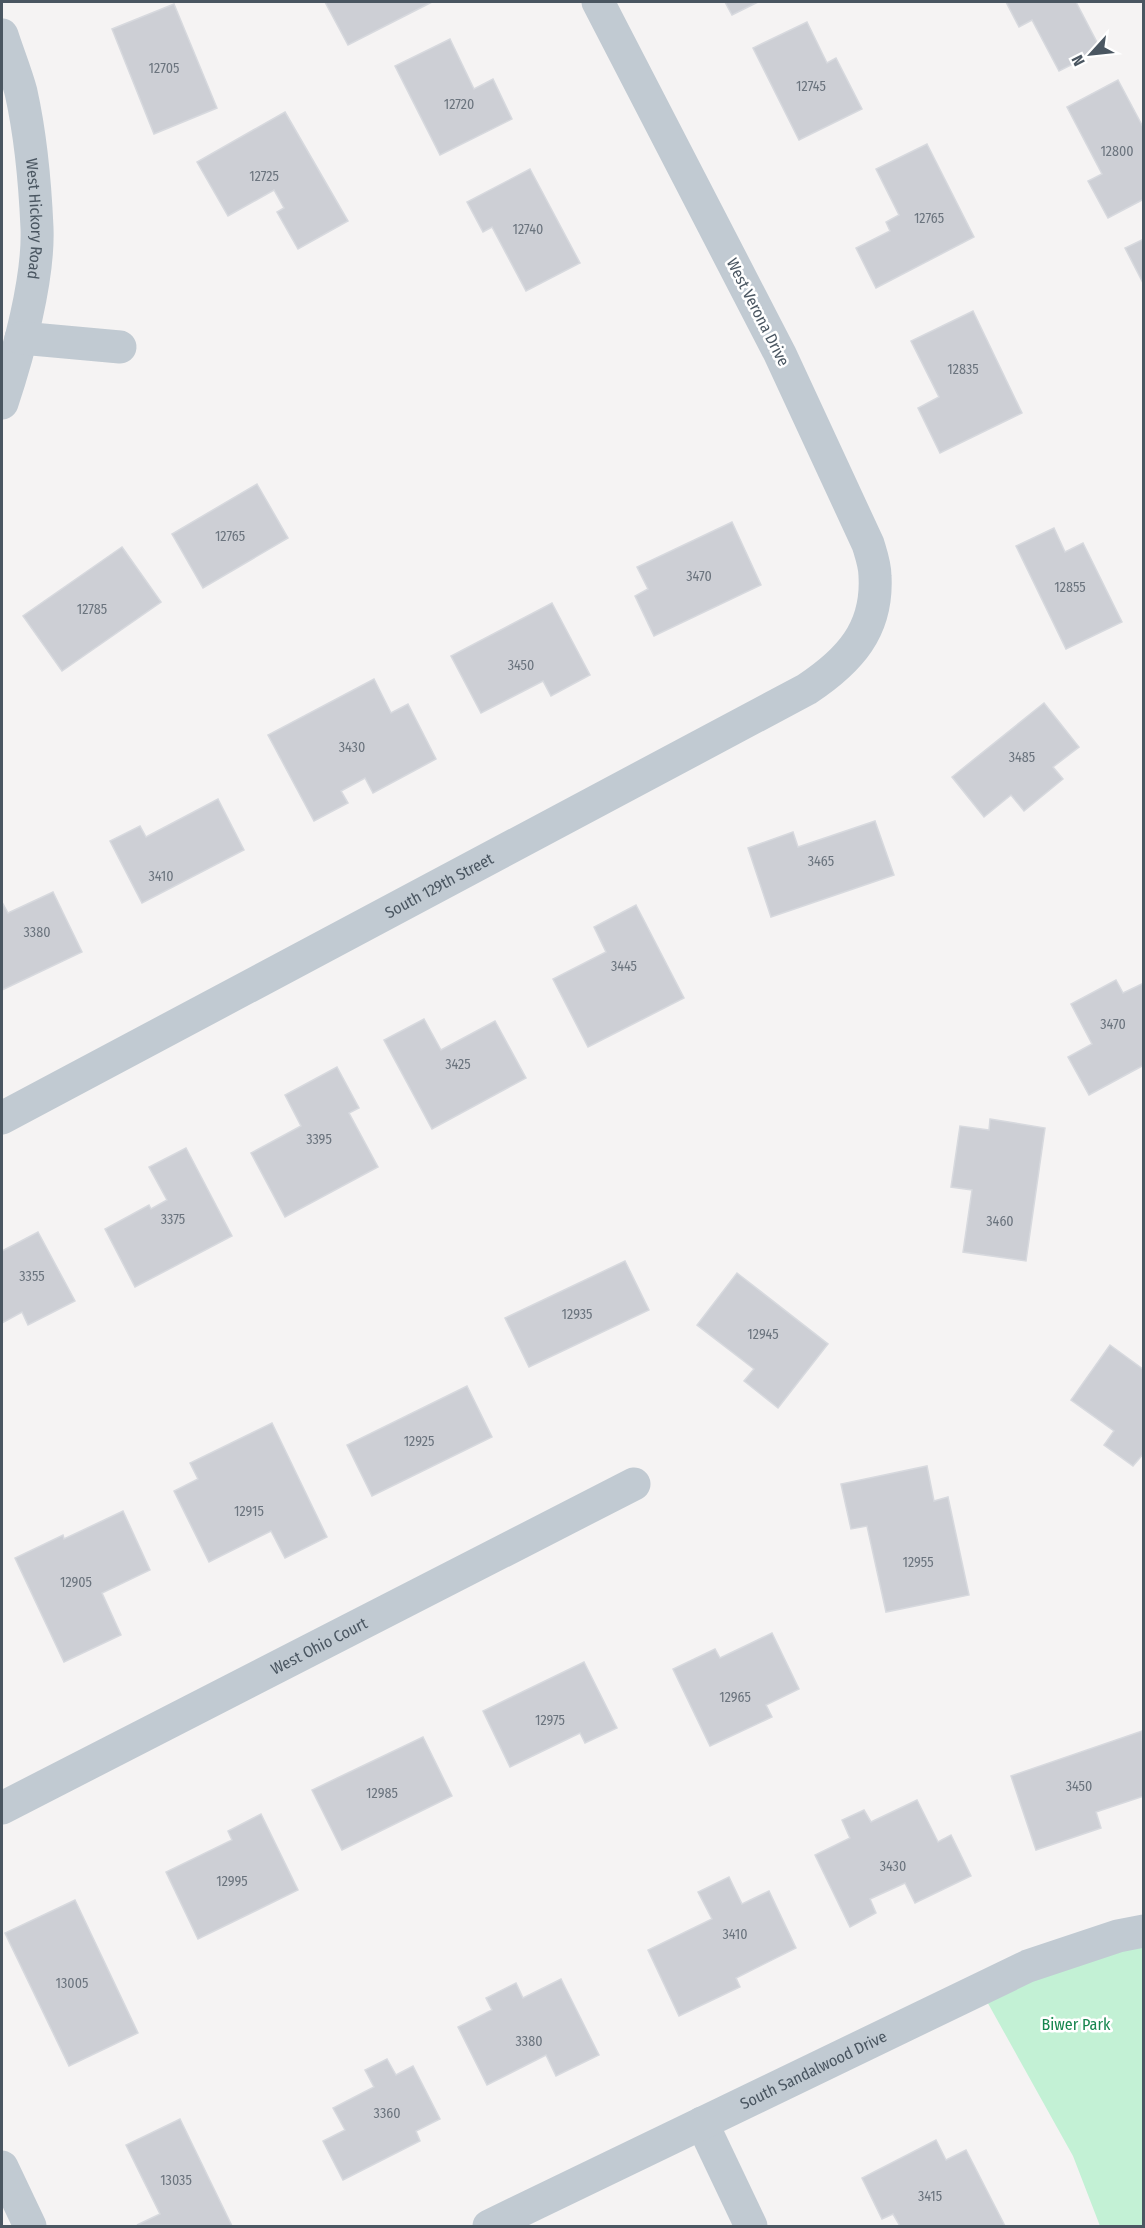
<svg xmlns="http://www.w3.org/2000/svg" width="1145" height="2228" viewBox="0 0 1145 2228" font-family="'Fira Sans Condensed',sans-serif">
  <rect width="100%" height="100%" fill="#f5f3f3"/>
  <polygon fill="#c3f1d5" points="1143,1931 1143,2226 1100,2226 1073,2156 980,1989"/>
  <g fill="#cdcfd5" stroke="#d7d9de" stroke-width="1.5">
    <polygon points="325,2 432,2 348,45"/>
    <polygon points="725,2 758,2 732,15"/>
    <polygon points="1006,2 1076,2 1101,50 1059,71 1032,20 1019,27"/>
    <polygon points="174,4 217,108 154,134 112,29"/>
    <polygon points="807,22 827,63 836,58 862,109 799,140 753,48"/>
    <polygon points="450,39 474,89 493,79 512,119 440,155 395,66"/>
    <polygon points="1118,80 1144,129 1144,199 1108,218 1088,181 1102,174 1067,107"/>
    <polygon points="285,112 348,221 298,249 277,212 284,208 274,190 228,216 197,162"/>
    <polygon points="927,144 974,237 876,288 856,248 890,231 886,222 899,215 876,169"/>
    <polygon points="530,169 580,263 526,291 492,227 483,232 467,202"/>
    <polygon points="1144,239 1144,285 1125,248"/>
    <polygon points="973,311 1022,413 940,453 918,408 939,397 911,341"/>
    <polygon points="257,484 288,538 203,588 172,534"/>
    <polygon points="732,522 761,585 654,636 635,596 648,589 637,567"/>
    <polygon points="1054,528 1065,552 1083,543 1122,622 1066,649 1016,546"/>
    <polygon points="122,547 161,602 62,671 23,616"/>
    <polygon points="552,603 590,675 551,696 543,681 481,713 451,656"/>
    <polygon points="374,679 391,713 408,704 436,759 373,793 365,778 341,791 348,803 314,821 268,735"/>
    <polygon points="1044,703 1079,747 1053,767 1063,779 1024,811 1011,795 984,817 952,777"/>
    <polygon points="218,799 244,850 142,903 110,841 140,826 146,837"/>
    <polygon points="875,821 894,875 771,917 748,848 793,832 798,847"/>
    <polygon points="53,892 82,952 2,990 2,902 8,913"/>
    <polygon points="636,905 684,998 588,1047 553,979 606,952 594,927"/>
    <polygon points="1116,980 1123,993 1144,983 1144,1065 1089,1095 1068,1057 1092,1044 1071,1004"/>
    <polygon points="424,1019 441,1050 495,1021 526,1078 432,1129 384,1040"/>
    <polygon points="337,1067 359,1108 349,1113 378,1167 285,1217 251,1153 301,1126 285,1095"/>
    <polygon points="990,1119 1045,1128 1026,1261 963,1252 972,1190 951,1187 960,1126 989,1130"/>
    <polygon points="186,1148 232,1236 135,1287 105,1229 149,1205 151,1209 167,1200 149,1167"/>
    <polygon points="38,1232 75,1301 28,1325 22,1312 2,1323 2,1251"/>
    <polygon points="625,1261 649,1310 529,1367 505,1318"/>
    <polygon points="737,1273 828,1344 778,1408 744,1381 754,1369 697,1325"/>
    <polygon points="1110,1345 1144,1370 1144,1453 1133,1466 1104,1445 1114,1431 1071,1400"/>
    <polygon points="467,1386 492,1437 372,1496 347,1445"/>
    <polygon points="272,1423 327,1537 285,1558 271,1531 209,1562 174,1491 198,1479 190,1463"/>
    <polygon points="927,1466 934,1501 948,1497 969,1595 886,1612 867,1526 851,1529 841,1484"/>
    <polygon points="123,1511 150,1570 102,1593 121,1635 64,1662 15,1558 63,1535 64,1539"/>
    <polygon points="772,1633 799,1689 766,1705 772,1717 710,1746 673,1669 715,1649 720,1658"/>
    <polygon points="584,1662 617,1728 585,1743 580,1733 510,1767 483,1711"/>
    <polygon points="1142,1731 1144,1796 1096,1812 1101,1828 1036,1850 1011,1776"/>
    <polygon points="423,1737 452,1796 342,1850 312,1790"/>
    <polygon points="917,1800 938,1842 951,1835 971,1876 915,1903 905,1883 870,1899 876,1913 850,1927 815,1855 850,1838 842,1820 864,1810 871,1822"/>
    <polygon points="261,1814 298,1890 198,1939 166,1872 232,1840 228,1831"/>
    <polygon points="729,1877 742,1904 769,1891 796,1948 736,1978 740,1987 679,2016 648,1950 712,1919 698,1892"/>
    <polygon points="75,1900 138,2033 69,2066 5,1933"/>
    <polygon points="561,1979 599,2055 556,2076 546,2055 487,2085 458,2027 492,2010 486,1998 516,1983 523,1998"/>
    <polygon points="387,2059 396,2075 413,2066 440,2119 416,2131 420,2141 343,2180 323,2141 345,2130 333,2108 374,2087 365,2070"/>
    <polygon points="180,2119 232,2226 137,2225 160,2214 126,2145"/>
    <polygon points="936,2140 946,2160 966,2150 1005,2226 900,2226 893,2214 882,2219 862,2178"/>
  </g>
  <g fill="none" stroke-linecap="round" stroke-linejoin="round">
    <g stroke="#c1cad2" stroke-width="33">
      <path id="s1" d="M2 35C8 54 16 73 21 92 31 137 35 182 37 228 39 279 18 355 2 403"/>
      <polyline points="21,338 120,347"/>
      <path id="s2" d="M2 1118 807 689C849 661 878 630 875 576 875 565 871 554 868 544L780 354 598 2"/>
      <path id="s3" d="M2 1808 634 1484"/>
      <polyline points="702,2123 751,2226"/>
      <polyline points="2,2167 30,2226"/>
      <path id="s4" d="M489 2226 1028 1966 1118 1936 1144 1931"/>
    </g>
  </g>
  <g text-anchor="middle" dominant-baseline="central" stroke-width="5" stroke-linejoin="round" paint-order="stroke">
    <g font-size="14" fill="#6b747e">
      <text x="164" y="68">12705</text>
      <text x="811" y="86">12745</text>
      <text x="459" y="104">12720</text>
      <text x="1117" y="151">12800</text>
      <text x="264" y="176">12725</text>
      <text x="929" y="218">12765</text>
      <text x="528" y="229">12740</text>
      <text x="963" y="369">12835</text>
      <text x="230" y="536">12765</text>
      <text x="699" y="576">3470</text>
      <text x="1070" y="587">12855</text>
      <text x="92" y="609">12785</text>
      <text x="521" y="665">3450</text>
      <text x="352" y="747">3430</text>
      <text x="1022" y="757">3485</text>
      <text x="821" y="861">3465</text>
      <text x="161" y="876">3410</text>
      <text x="37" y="932">3380</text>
      <text x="624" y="966">3445</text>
      <text x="1113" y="1024">3470</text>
      <text x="458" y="1064">3425</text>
      <text x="319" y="1139">3395</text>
      <text x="173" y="1219">3375</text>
      <text x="1000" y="1221">3460</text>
      <text x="32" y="1276">3355</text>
      <text x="577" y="1314">12935</text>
      <text x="763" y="1334">12945</text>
      <text x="419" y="1441">12925</text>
      <text x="249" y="1511">12915</text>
      <text x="918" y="1562">12955</text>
      <text x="76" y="1582">12905</text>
      <text x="735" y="1697">12965</text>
      <text x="550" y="1720">12975</text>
      <text x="1079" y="1786">3450</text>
      <text x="382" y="1793">12985</text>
      <text x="893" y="1866">3430</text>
      <text x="232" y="1881">12995</text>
      <text x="735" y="1934">3410</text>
      <text x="72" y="1983">13005</text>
      <text x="529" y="2041">3380</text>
      <text x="387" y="2113">3360</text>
      <text x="176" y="2180">13035</text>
      <text x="930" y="2196">3415</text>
    </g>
    <g font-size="16" fill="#4a5661" stroke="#fff">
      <text stroke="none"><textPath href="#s1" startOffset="188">West Hickory Road</textPath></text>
      <text transform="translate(758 312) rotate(63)">West Verona Drive</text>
      <text stroke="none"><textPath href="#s2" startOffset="495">South 129th Street</textPath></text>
      <text stroke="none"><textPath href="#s3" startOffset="356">West Ohio Court</textPath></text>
      <text stroke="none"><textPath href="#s4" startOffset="360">South Sandalwood Drive</textPath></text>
    </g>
    <g font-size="16" fill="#17864f" stroke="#fff">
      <text x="1076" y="2024">Biwer Park</text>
    </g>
  </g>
  <rect width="1145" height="2228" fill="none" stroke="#4a5661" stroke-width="6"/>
  <g transform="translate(1091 54) rotate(243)" stroke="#ffffff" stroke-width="4.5" paint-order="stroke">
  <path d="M0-4.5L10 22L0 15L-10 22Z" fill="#4a5661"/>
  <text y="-9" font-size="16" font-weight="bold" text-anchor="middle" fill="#4a5661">N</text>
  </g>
</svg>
